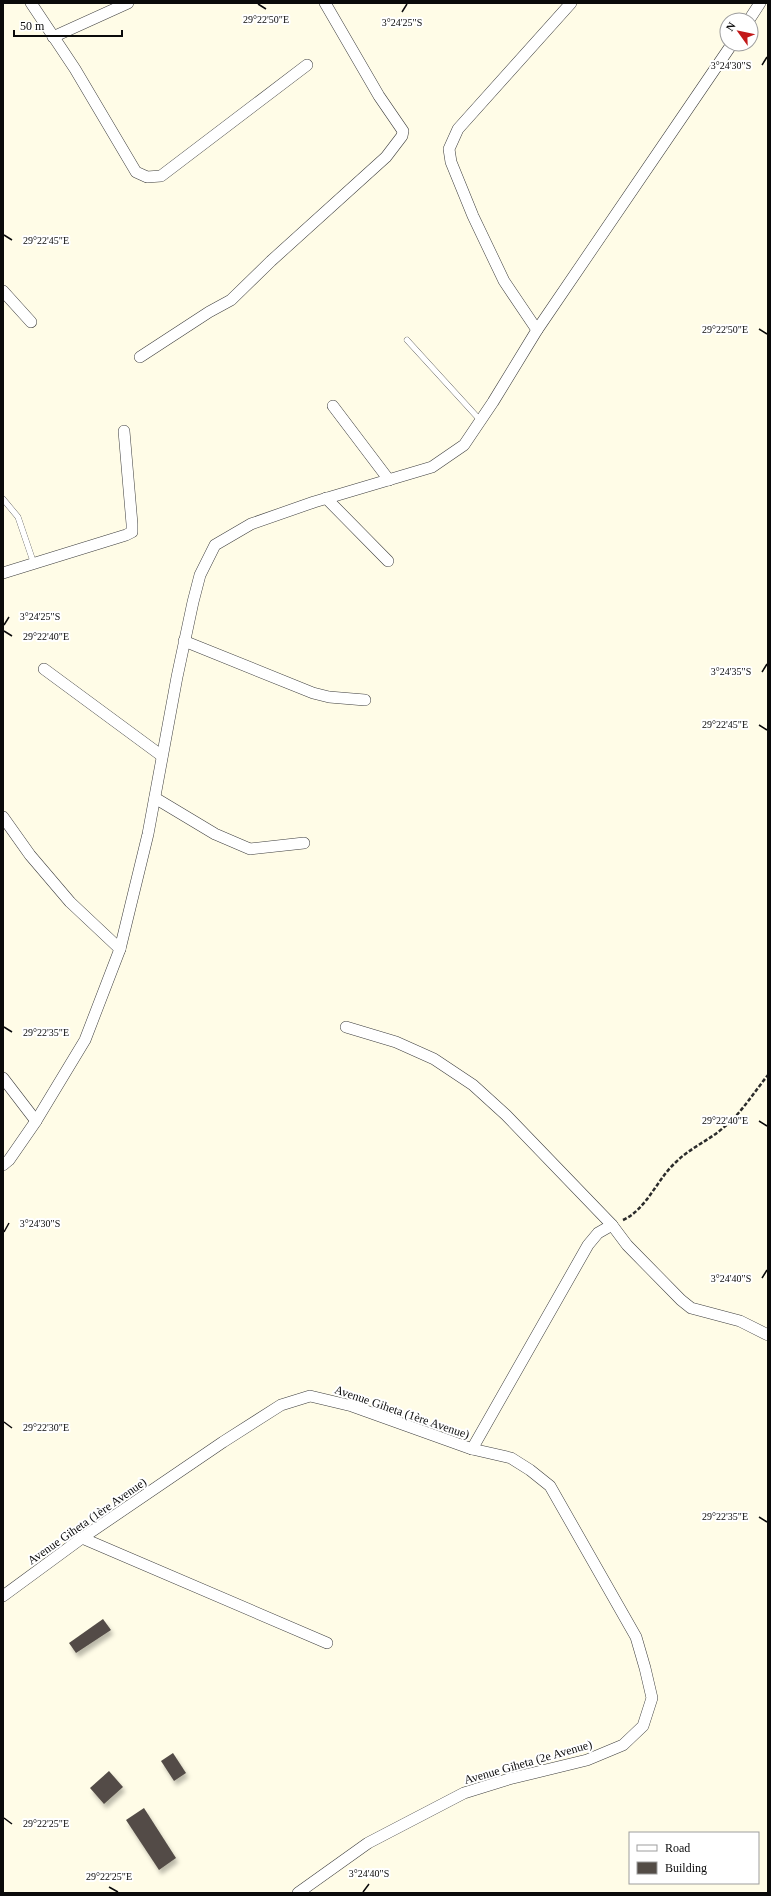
<svg xmlns="http://www.w3.org/2000/svg" width="771" height="1896" viewBox="0 0 771 1896" font-family="Georgia,serif">
  <defs>
    <filter id="shadow"><feDropShadow dx="2.5" dy="4.5" stdDeviation="2" flood-color="#0004"/></filter>
  </defs>
  <rect width="100%" height="100%" fill="#fffce7"/>
  <g fill="#534c46" filter="url(#shadow)">
    <polygon points="103,1619 111,1630 76,1653 69,1643"/>
    <polygon points="173,1753 186,1773 174,1781 161,1761"/>
    <polygon points="109,1771 123,1787 104,1804 90,1788"/>
    <polygon points="144,1808 176,1858 159,1870 126,1820"/>
  </g>
  <g fill="none" stroke-linecap="round" stroke-linejoin="round">
    <g stroke="#3d3d3d" stroke-width="6">
      <g id="lane">
        <polyline points="407,340 480,420"/>
        <polyline points="3,499 18,517 34,564"/>
      </g>
    </g>
    <g stroke="#3d3d3d" stroke-width="12">
      <g id="street">
        <polyline points="31,3 75,69 136,172 147,177 161,176 307,65"/>
        <polyline points="749,20 760,3"/>
        <polyline points="53,37 128,3"/>
        <polyline points="3,291 31,322"/>
        <polyline points="537,330 504,281 473,216 451,162 449,149 458,129 571,3"/>
        <polyline points="140,357 209,312 231,300 271,261 386,157 402,136 403,131 379,96 325,3"/>
        <polyline points="333,406 389,480"/>
        <polyline points="326,498 388,561"/>
        <polyline points="3,573 126,535 132,532 132,524 124,431"/>
        <polyline points="184,641 313,693 329,697 365,700"/>
        <polyline points="44,669 162,756"/>
        <polyline points="155,798 215,834 250,849 304,843"/>
        <polyline points="3,817 30,855 70,902 120,949 85,1040 36,1121 9,1160 3,1165"/>
        <polyline points="120,949 148,834 177,677 193,602 200,575 215,545 251,524 314,502 432,467 464,445 493,402 537,330 732,44"/>
        <polyline points="346,1027 396,1042 434,1059 473,1085 506,1115 612,1225 627,1245 681,1300 691,1308 740,1321 768,1335"/>
        <polyline points="3,1078 36,1121"/>
        <polyline points="472,1449 588,1245 598,1233 612,1225"/>
        <polyline points="82,1538 327,1643"/>
        <polyline points="3,1596 82,1538 223,1442 281,1405 310,1396 352,1406 472,1449 511,1458 530,1470 550,1486 636,1637 645,1668 652,1698 643,1726 623,1745 587,1760 509,1779 464,1793 368,1843 298,1893"/>
      </g>
    </g>
    <path stroke="#2c2c2c" stroke-width="2.5" stroke-dasharray="4 2" stroke-linecap="butt" d="M623 1220C647 1209 657 1179 676 1162 690 1148 708 1141 723 1128 741 1114 754 1092 768 1075"/>
    <use href="#lane" stroke="#fff" stroke-width="5.5"/>
    <use href="#street" stroke="#fff" stroke-width="11"/>
  </g>
  <path fill="none" stroke="#0a0a0a" stroke-width="1.5" d="M258 4 266 9M402 12 407 4M762 65 767 57M4 235 12 240M759 329 767 334M4 625 9 617M4 631 12 636M762 672 767 664M759 725 767 730M4 1027 12 1032M759 1121 767 1126M4 1232 9 1223M762 1278 767 1270M4 1422 12 1428M759 1517 767 1522M4 1818 12 1824M109 1887 118 1892M363 1892 369 1884"/>
  <g text-anchor="middle" dominant-baseline="central" stroke-width="4" stroke-linejoin="round" paint-order="stroke">
    <g font-size="12" fill="#0a0a0a" stroke="#fff">
      <text transform="translate(402 1412) rotate(19)">Avenue Giheta (1ère Avenue)</text>
      <text transform="translate(87 1521) rotate(-35)">Avenue Giheta (1ère Avenue)</text>
      <text transform="translate(528 1762) rotate(-16)">Avenue Giheta (2e Avenue)</text>
    </g>
  </g>
  <g font-size="10" text-anchor="middle" fill="#0a0a0a" stroke="#fff" stroke-width="4" stroke-linejoin="round" paint-order="stroke">
    <text x="266" y="23">29°22'50"E</text>
    <text x="402" y="26">3°24'25"S</text>
    <text x="731" y="69">3°24'30"S</text>
    <text x="46" y="244">29°22'45"E</text>
    <text x="725" y="333">29°22'50"E</text>
    <text x="40" y="620">3°24'25"S</text>
    <text x="46" y="640">29°22'40"E</text>
    <text x="731" y="675">3°24'35"S</text>
    <text x="725" y="728">29°22'45"E</text>
    <text x="46" y="1036">29°22'35"E</text>
    <text x="725" y="1124">29°22'40"E</text>
    <text x="40" y="1227">3°24'30"S</text>
    <text x="731" y="1282">3°24'40"S</text>
    <text x="46" y="1431">29°22'30"E</text>
    <text x="725" y="1520">29°22'35"E</text>
    <text x="46" y="1827">29°22'25"E</text>
    <text x="369" y="1877">3°24'40"S</text>
    <text x="109" y="1880">29°22'25"E</text>
  </g>
  <rect width="771" height="1896" fill="none" stroke="#0a0a0a" stroke-width="8"/>
  <rect x="629" y="1832" width="130" height="52" fill="#ffffff" stroke="#9d9d9d"/>
  <rect x="637" y="1845" width="20" height="6" fill="#ffffff" stroke="#9d9d9d"/>
  <text x="665" y="1852" font-size="12" fill="#0a0a0a">Road</text>
  <rect x="637" y="1862" width="20" height="12" fill="#534c46" stroke="#9d9d9d"/>
  <text x="665" y="1872" font-size="12" fill="#0a0a0a">Building</text>
  <g transform="translate(739 32) rotate(303)"><circle r="19" fill="#ffffff" stroke="#9d9d9d"/>
  <path d="M0-3L7 15L0 10L-7 15Z" fill="#c31919"/>
  <text y="-6" font-size="11" font-weight="bold" text-anchor="middle" fill="#0a0a0a">N</text>
  </g>
  <path d="M14 30v6h108v-6" fill="none" stroke="#0a0a0a" stroke-width="2"/>
  <text x="20" y="30" font-size="12" fill="#0a0a0a" stroke="#ffffff" stroke-width="3" paint-order="stroke">50 m</text>
</svg>
